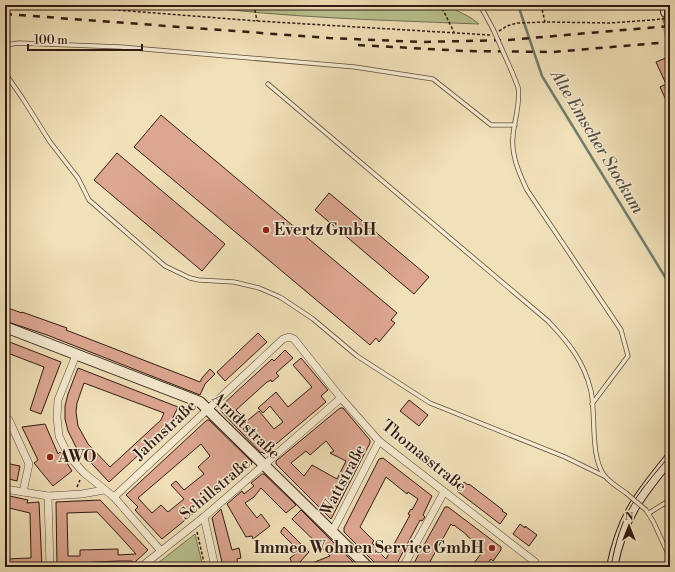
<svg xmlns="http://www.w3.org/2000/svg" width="675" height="572" viewBox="0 0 675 572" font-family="'Libre Bodoni',serif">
  <rect width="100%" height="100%" fill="#f1e1b9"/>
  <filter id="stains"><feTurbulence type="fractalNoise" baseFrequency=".005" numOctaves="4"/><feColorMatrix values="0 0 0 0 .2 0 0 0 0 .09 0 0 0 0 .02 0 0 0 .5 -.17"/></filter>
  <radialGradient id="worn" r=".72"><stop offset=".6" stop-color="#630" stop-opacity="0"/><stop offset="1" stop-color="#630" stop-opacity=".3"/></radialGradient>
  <g fill="#b9c390" stroke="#746f52">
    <path d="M190 5H447L471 18 479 24C382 20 285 18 190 5Z"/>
    <polygon points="195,534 203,567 158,567 158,563"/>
  </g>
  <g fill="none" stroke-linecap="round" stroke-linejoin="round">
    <polyline stroke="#707d6f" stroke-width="2.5" points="518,5 542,76 670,285"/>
  </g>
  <g fill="#dda691" stroke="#301b13" fill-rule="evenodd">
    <polygon points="666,58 670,67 670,109 660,87 666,84 656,62"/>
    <polygon points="161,115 397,313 391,320 395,323 379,342 376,338 370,345 134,147"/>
    <polygon points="117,153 225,244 202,271 94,180"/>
    <polygon points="329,193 429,277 414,294 315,210"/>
    <polygon points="5,307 22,313 22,312 67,328 66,330 200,382 202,378 210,369 215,374 205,384 200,395 47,335 5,321"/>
    <polygon points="258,333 267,342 225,381 217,372"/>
    <polygon points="7,341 61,362 41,414 30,410 44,367 5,352"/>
    <polygon points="285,350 293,358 276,373 279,376 272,382 271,380 267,382 236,410 247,421 259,411 274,429 283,422 270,406 263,413 258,408 276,392 288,407 312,387 293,365 301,358 328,390 321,396 326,402 264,454 262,452 261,453 220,410 220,407 272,359 274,361"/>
    <path d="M78 368 178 407 168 428 109 482 76 447 68 431 65 419V406L68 394ZM84 383 164 413 161 420 110 467 88 444 78 426 76 412 77 403Z"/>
    <polygon points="409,400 428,415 419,426 400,411"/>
    <path d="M340 408H343L370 440V443L331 519 276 464V461ZM326 441 334 451 330 453 346 461 337 479 312 465 304 476 291 463 306 451 310 455Z"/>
    <path d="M207 420H209L252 462 251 465 219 492 217 488 218 493 162 539 135 510 138 507 126 495ZM201 444 210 456 198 467 204 474 184 490 176 481 171 485 184 499 168 512 161 505 152 513 138 498Z"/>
    <polygon points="45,424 58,454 60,452 72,471 53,486 34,463 38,460 22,427"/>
    <path d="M383 458 432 496 423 515 425 517 422 521 420 520 395 567H379L344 532V528L379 459ZM386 477 407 494 408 492 418 499 412 510 411 509 408 514 410 515 386 559 375 548 376 547 372 543 374 541 360 527Z"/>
    <polygon points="5,463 20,466 17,481 5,478"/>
    <polygon points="262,474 264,474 296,505 286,513 261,488 254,497 245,503 257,518 261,514 270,526 253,539 252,536 246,537 227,504 242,491 244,494 254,486 251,483"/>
    <polygon points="464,482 468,485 469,484 503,510 502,511 507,514 500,524 457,491"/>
    <polygon points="5,495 28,500 27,503 39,502 42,567 5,567 5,559 31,558 31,555 30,513 5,507"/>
    <path d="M100 500 148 550 134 563 132 561H118L76 563V567H57L56 502ZM97 512 116 532 136 554 118 555V549L80 550V556H68L67 513Z"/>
    <polygon points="445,507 448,507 501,547 501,550 493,561 491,559 485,567 471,567 483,551 470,541 471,539 467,536 467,535 454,525 453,526 451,524 427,567 415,567 415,564 414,563"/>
    <polygon points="221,509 232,550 239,548 241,558 237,559 238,567 223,567 212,518"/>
    <polygon points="301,510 358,567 302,567 330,556 292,519"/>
    <polygon points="520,524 525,528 525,526 537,535 529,546 513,534"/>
    <polygon points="284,527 309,552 300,562 292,564 290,558 299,551 281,533 281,531"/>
  </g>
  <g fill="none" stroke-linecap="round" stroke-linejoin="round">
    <polyline stroke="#cab998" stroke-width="10" stroke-dasharray="10 5" stroke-linecap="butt" points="666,12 667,25 670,37"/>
    <g stroke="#604c3c" stroke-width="5">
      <g id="lane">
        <polyline points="480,5 493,29"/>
        <polyline points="5,45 19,43 121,47 355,67 433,79 491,125 515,125"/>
        <path d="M512 72C514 77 516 82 518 87 521 103 514 120 513 136 511 155 519 173 527 190L621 330 628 356 592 404"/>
        <polyline points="5,73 23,99 50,142 78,178 89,200 165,266 190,278 199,280 234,282 259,288 280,297 313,319 357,356 430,403 565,457 604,476"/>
        <path d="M268 84 548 321C568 342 584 361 591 391 596 414 590 456 604 475 609 482 619 488 626 493"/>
        <polyline points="646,510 653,521 670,558"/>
        <polyline points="649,513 670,500"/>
      </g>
    </g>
    <g stroke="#604c3c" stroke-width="8">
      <g id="street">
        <polyline points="76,355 58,400 57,417 59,436 68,455 84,473 114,497 161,551"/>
        <polyline points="5,417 9,420 29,464 23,492"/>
        <polyline points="5,489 48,496 82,494 104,490"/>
        <polyline points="48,496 50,567"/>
        <polyline points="114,497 283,339 289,337 294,339 341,398 379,441 535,562 538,567"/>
        <polyline points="204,517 215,567"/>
        <polyline points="332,532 379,441"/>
        <polyline points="141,567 204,517 341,398"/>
        <polyline points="403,567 444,492"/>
      </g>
    </g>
    <g stroke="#301b13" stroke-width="12">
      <g id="secondary">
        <polyline points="666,12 667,5"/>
        <polyline points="5,327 200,402 368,567"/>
        <path d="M612 567C622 517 639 496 670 458"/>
      </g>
    </g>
    <g stroke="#301b13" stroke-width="1.5" stroke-dasharray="3 2" stroke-linecap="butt">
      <polyline points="53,5 257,21 490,35"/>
      <polyline points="254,5 257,21"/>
      <polyline points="439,5 441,6 454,32"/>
      <polyline points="541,5 545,22"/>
      <polyline points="499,31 507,26 517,23 549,22 610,23 652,20"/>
      <polyline points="5,461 10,462"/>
      <polyline points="77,487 80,480"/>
      <polyline points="197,532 205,567"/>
    </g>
    <use href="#lane" stroke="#f6ecd2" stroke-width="3.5"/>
    <use href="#street" stroke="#f6ecd2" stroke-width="7"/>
    <use href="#secondary" stroke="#f6ecd2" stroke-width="10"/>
    <g stroke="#301b13" stroke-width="1">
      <polyline points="665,5 664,23 670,42"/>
      <path d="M611 567C615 543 622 519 636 498 646 483 659 469 670 455"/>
    </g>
    <g stroke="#301b13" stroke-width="2.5" stroke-dasharray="7 7" stroke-linecap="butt">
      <polyline points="5,14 329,38 421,42 508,40 670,26"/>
      <polyline points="358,45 465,51 553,52 670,42"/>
    </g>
    <g stroke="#604c3c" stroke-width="5" stroke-linecap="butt">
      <g id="lane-bridge">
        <polyline points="493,29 512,72"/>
        <polyline points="626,493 646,510"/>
      </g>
    </g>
    <polyline stroke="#301b13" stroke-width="1.5" stroke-dasharray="3 2" stroke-linecap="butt" points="652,20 670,18"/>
    <use href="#lane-bridge" stroke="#f6ecd2" stroke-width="3.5"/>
  </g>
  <g fill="#8f2418" stroke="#f6ecd2" stroke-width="1.5">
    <circle cx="266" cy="230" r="4"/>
    <circle cx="50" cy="457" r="4"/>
    <circle cx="492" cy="548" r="4"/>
  </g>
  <g text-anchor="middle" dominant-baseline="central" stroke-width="3" stroke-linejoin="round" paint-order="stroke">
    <g font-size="16" font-weight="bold" fill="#301b13" stroke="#f6ecd2" text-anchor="start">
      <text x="274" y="230">Evertz GmbH</text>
      <text x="58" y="457">AWO</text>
      <text x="484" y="548" text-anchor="end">Immeo Wohnen Service GmbH</text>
    </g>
    <g font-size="16" fill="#301b13" stroke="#f6ecd2">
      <text transform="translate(246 426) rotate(44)">Arndtstraße</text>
      <text transform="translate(165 430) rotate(-43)">Jahnstraße</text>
      <text transform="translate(424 456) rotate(39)">Thomasstraße</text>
      <text transform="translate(343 480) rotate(-62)">Wattstraße</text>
      <text transform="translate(215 489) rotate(-40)">Schillstraße</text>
    </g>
    <g font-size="17" font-style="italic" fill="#504c41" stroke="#f6ecd2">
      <text transform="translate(597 142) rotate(59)">Alte Emscher Stockum</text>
    </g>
  </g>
  <rect width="675" height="572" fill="none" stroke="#f1e1b9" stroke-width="20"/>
  <rect x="6" y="6" width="663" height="560" fill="none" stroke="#301b13" stroke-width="2"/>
  <rect x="10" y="10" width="655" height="552" fill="none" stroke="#301b13"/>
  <g transform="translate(629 526)" stroke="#f6ecd2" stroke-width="3" paint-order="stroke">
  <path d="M0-3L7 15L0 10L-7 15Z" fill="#301b13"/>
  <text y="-6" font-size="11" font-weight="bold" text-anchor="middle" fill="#301b13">N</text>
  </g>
  <path d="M28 44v6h114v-6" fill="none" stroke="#301b13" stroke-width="2"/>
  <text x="34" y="44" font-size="12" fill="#301b13" stroke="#f6ecd2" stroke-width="3" paint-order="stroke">100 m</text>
  <rect width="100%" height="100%" filter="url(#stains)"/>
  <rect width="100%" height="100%" fill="url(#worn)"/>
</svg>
